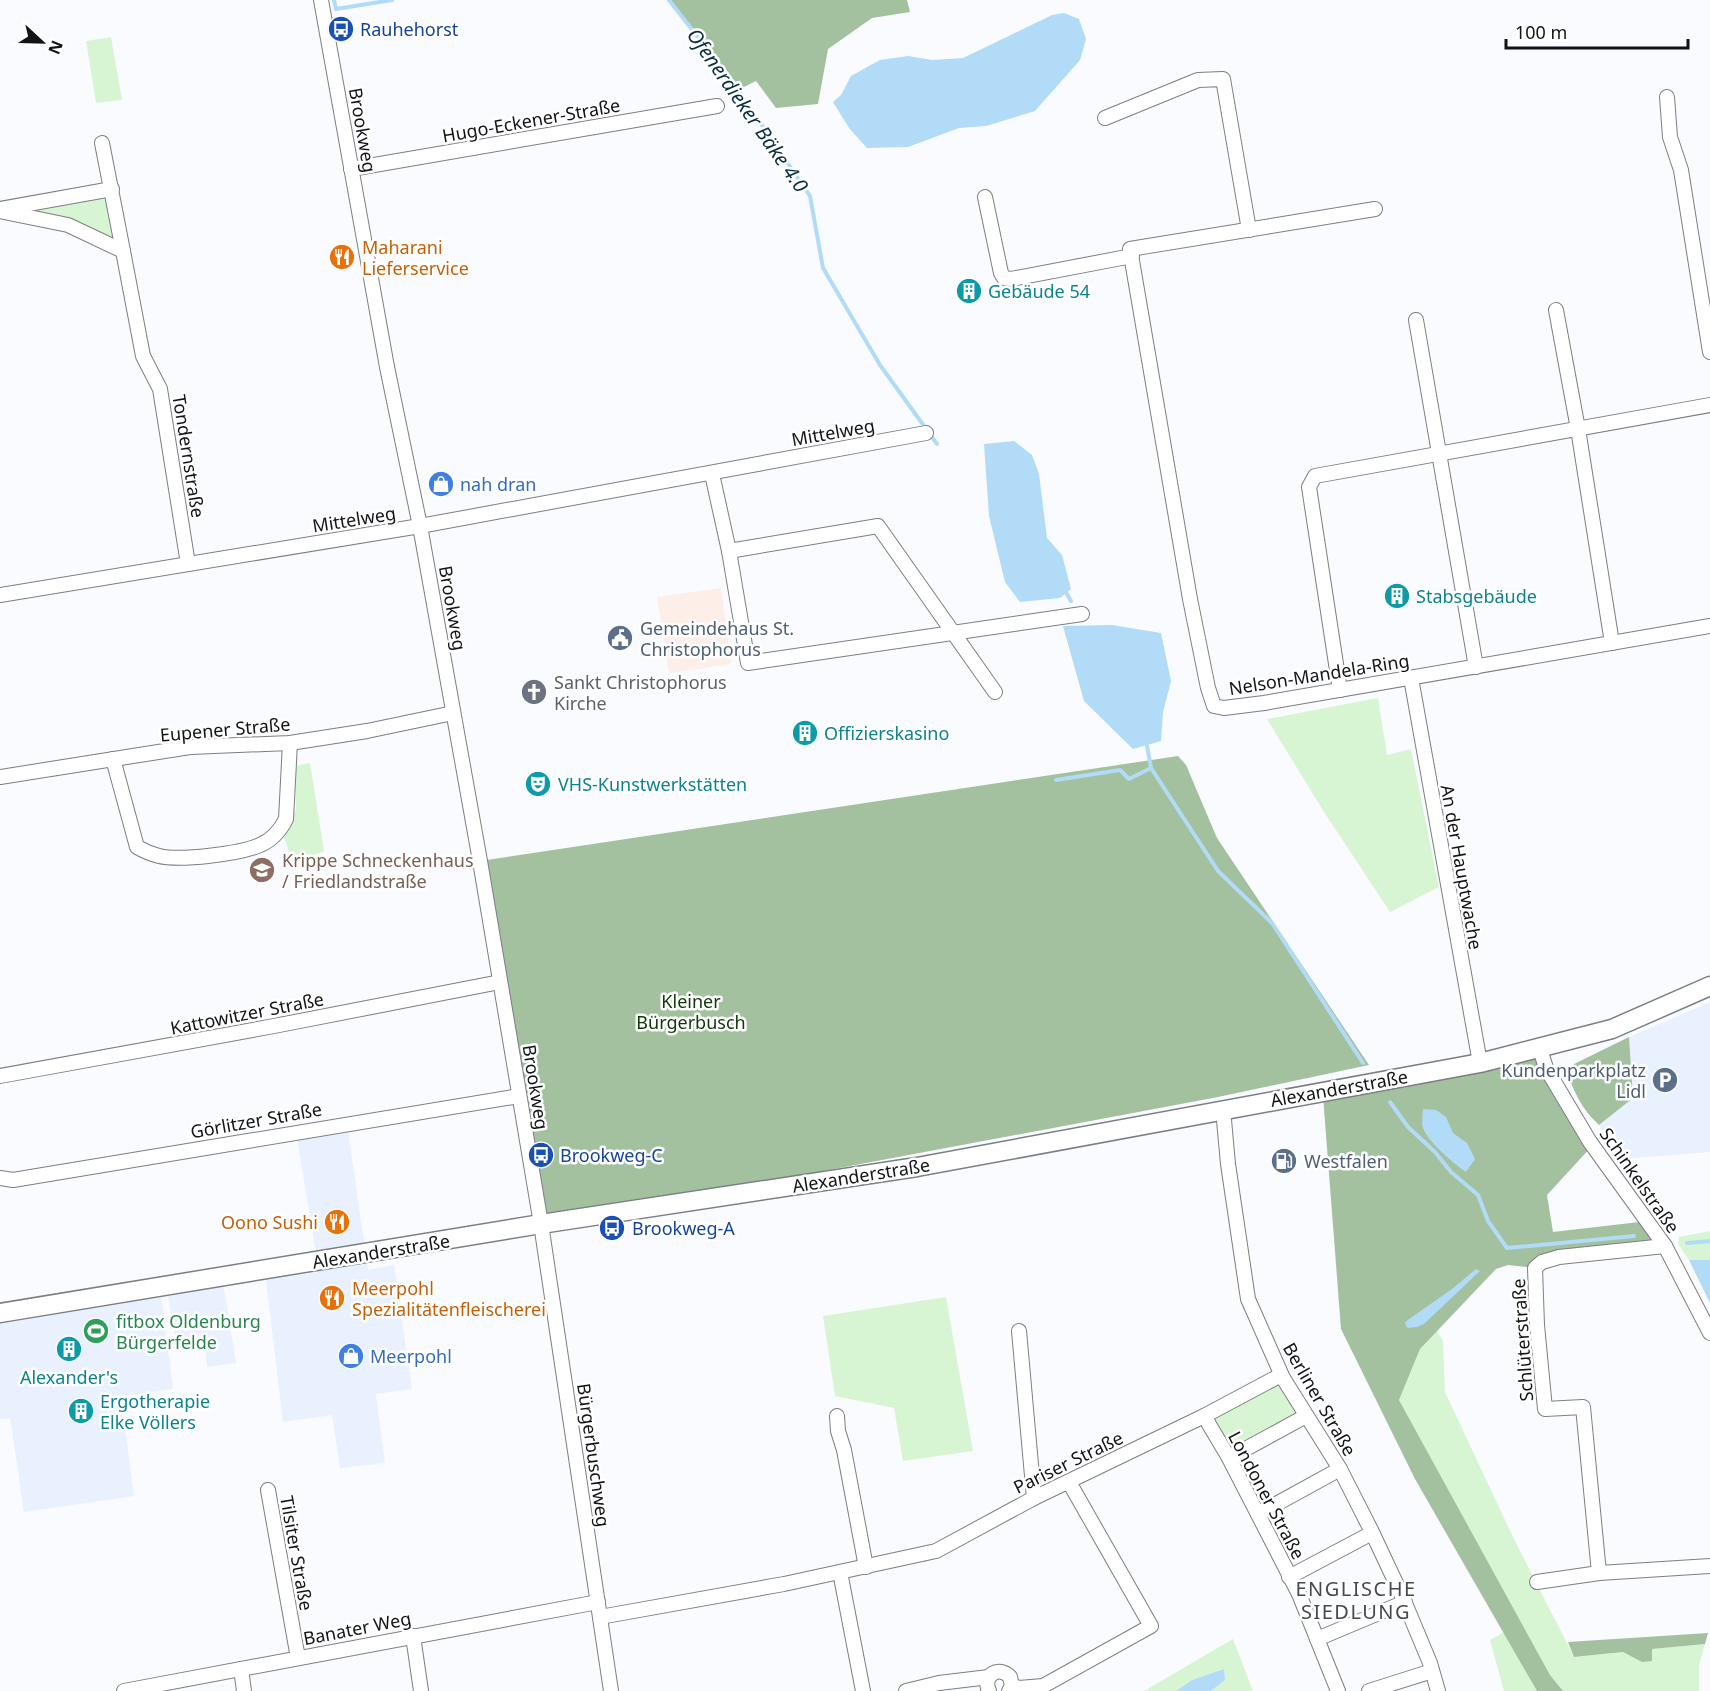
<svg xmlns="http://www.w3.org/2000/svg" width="1710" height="1691" viewBox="0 0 1710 1691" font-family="'Noto Sans',sans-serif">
  <rect width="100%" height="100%" fill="#f9fbff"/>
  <g fill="#eaf1fe">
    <polygon points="1710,1002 1710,1152 1624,1159 1599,1125 1633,1098 1629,1037"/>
    <polygon points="347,1123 368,1270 394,1265 412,1389 376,1394 385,1463 340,1468 332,1415 283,1422 266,1280 319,1272 296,1132"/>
    <polygon points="222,1277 236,1363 207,1367 204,1337 176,1341 166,1286"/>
    <polygon points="160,1287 173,1389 121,1396 134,1496 24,1512 10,1418 0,1419 0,1313"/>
  </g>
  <polygon fill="#fdeee8" points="721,588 731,664 669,673 657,597"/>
  <g fill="#d8f5d3">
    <polygon points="111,37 122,100 96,103 86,41"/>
    <polygon points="112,189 123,251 94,237 0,211"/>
    <polygon points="1378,698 1387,755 1411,749 1439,887 1390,912 1324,812 1267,719"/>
    <polygon points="310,763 324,851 294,865 284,838 296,809 295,766"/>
    <polygon points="1710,1231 1710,1260 1689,1260 1678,1244 1679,1237"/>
    <polygon points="946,1297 973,1451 903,1461 894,1408 835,1396 823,1316"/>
    <polygon points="1436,1330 1443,1341 1445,1392 1513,1537 1574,1657 1623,1652 1643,1662 1651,1649 1705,1644 1699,1665 1699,1691 1563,1691 1550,1675 1399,1400 1420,1349"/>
    <polygon points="1283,1378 1306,1416 1229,1458 1204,1416"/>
    <polygon points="1504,1632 1537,1691 1504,1691 1490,1640"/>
    <polygon points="1233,1639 1253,1691 1211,1691 1225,1680 1224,1669 1192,1680 1176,1691 1144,1691"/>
  </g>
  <g fill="#a3c19e">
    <polygon points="669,0 907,0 910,12 872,18 828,49 818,104 776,108 756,81 738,90"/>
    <polygon points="1178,756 1186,765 1217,838 1369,1065 1218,1097 541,1224 480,861"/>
    <path d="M1629 1037 1633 1098 1599 1125C1582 1110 1572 1089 1566 1068Z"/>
    <polygon points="1540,1049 1592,1146 1547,1195 1553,1232 1648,1221 1665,1246 1535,1268 1508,1265 1496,1269 1420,1349 1399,1400 1550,1675 1563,1691 1537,1691 1415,1479 1341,1329 1323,1096"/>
    <polygon points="1708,1633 1705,1644 1652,1649 1652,1661 1642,1662 1623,1652 1574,1657 1568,1642"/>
  </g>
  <g fill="#b1dbf6">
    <polygon points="1064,13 1079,19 1086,39 1080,60 1035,111 986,126 959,128 908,147 867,148 849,128 833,102 841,95 851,76 880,60 908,56 932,60 963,58 1052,15"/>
    <polygon points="1014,441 1032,455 1039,474 1047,538 1062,555 1071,589 1060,598 1020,602 1005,582 989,516 984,444"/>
    <polygon points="1112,625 1161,633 1171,681 1163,712 1161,741 1133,749 1084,701 1063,626"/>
    <path d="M1423 1109 1436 1110 1446 1117 1453 1133 1467 1143 1475 1159 1466 1172C1454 1164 1428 1142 1423 1128 1421 1123 1423 1115 1423 1109Z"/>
    <polygon points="1689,1260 1710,1260 1710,1303"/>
    <polygon points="1476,1269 1480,1271 1424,1324 1417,1327 1408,1328 1406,1326 1405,1322 1452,1289"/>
    <polygon points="1224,1669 1225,1680 1211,1691 1176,1691 1192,1680"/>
  </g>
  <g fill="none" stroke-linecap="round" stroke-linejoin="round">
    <g stroke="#b1dbf6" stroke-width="4">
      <polyline points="334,0 336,9 392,0"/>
      <polyline points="669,0 730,78 810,196 823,268 880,365 937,444"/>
      <polyline points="1064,589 1071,601"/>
      <polyline points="1146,740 1151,768 1218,871 1272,923 1363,1063"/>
      <polyline points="1056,780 1120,770 1129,779 1151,768"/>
      <polyline points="1390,1102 1408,1127 1435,1152 1451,1172 1478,1195 1488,1221 1507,1248 1634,1236"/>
      <polyline points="1687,1243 1710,1241"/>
    </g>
    <g stroke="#7b7e83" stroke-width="16">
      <g id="minor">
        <polyline points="321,0 387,367 420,526 480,861 541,1224 611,1691"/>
        <polyline points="1667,97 1670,137 1681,170 1710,352"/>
        <polyline points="1105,118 1198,80 1223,79 1249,230"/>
        <polyline points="102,143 123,251"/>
        <polyline points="351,169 717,106"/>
        <polyline points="985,197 1001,273 1004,278 1011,279 1132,256"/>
        <polyline points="0,209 112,189"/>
        <polyline points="1375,209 1130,249 1190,599 1208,688 1214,706 1224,708 1264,703 1710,626"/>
        <polyline points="0,211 68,225 123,251 143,356 160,389 188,564"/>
        <polyline points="1556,310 1578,429 1612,643"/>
        <polyline points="1416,320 1476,667"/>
        <polyline points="712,474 729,551 748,663 1082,614"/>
        <polyline points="729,551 878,526 995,692"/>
        <polyline points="0,595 420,526 926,433"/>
        <polyline points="1411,678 1480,1063"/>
        <polyline points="1340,690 1309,487 1315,476 1710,405"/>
        <path d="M113 759 137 847C144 851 151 854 159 856 180 861 240 854 260 845 272 840 280 831 286 819L290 743"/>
        <polyline points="0,777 190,747 290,743 367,731 453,713"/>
        <polyline points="1540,1049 1546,1068 1590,1142 1665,1246 1710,1333"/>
        <polyline points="0,1076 274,1026 500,982"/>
        <polyline points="1223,1109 1228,1164 1248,1299 1283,1378 1340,1469 1371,1530 1402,1596 1430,1663 1438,1691"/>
        <polyline points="0,1178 13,1180 519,1096"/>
        <polyline points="1665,1246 1559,1257 1542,1262 1535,1268 1537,1325 1545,1409 1583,1407 1599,1573 1710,1566"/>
        <polyline points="1019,1331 1034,1498"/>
        <polyline points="837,1416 838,1431 844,1450 866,1567"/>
        <polyline points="1204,1416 1229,1458 1299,1594 1338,1691"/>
        <polyline points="1229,1458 1306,1416"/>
        <polyline points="268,1490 298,1658"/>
        <polyline points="1258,1514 1340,1469"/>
        <polyline points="840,1572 863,1691"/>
        <polyline points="1289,1577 1372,1533"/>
        <polyline points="1537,1582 1599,1573"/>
        <polyline points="600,1617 784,1584 936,1551 1034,1498 1204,1416 1281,1375"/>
        <polyline points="413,1636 421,1691"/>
        <polyline points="1317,1639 1405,1602"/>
        <polyline points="241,1669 244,1691"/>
        <polyline points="1012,1686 1019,1688 1043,1686 1151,1626 1069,1482"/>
        <polyline points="124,1691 598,1602"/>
        <polyline points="906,1691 939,1683 989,1677"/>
        <path d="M989 1691C982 1675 999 1665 1010 1677L1012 1686 1009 1691"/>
        <polyline points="1369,1691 1432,1671"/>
      </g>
    </g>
    <g stroke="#7b7e83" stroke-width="21">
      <polyline id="secondary" points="0,1313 541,1224 917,1167 1480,1063 1612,1029 1710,986"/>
    </g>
    <use href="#minor" stroke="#fff" stroke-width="14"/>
    <use href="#secondary" stroke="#fff" stroke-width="18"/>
  </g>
  <defs>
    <g id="bus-disc" transform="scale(1.35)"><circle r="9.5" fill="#1a4fb4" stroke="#fff"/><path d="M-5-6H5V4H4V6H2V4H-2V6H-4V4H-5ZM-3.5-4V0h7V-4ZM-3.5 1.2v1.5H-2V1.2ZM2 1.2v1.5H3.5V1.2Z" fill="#fff"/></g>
    <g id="restaurant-disc" transform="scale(1.35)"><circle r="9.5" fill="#e8710a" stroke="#fff"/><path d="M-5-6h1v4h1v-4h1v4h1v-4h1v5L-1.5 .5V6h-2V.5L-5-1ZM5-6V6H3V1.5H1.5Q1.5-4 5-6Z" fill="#fff"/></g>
    <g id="building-disc" transform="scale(1.35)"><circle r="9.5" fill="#0f9aa8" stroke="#fff"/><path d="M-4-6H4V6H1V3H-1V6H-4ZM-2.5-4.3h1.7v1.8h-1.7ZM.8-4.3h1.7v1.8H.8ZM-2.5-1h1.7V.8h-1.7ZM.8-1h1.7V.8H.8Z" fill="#fff"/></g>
    <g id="shop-disc" transform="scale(1.35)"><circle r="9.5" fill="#3f7fe0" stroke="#fff"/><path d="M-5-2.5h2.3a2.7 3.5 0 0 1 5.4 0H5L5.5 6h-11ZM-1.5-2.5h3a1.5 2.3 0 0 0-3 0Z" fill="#fff"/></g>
    <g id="civic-disc" transform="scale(1.35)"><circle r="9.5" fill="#5c6f8a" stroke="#fff"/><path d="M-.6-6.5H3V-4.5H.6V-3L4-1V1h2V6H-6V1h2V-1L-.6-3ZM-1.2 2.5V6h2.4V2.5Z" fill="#fff"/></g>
    <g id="church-disc" transform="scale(1.35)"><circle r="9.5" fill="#6b7280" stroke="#fff"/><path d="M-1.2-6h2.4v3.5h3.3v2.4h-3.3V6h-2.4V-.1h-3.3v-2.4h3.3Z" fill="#fff"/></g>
    <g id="theatre-disc" transform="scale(1.35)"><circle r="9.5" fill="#0f9aa8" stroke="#fff"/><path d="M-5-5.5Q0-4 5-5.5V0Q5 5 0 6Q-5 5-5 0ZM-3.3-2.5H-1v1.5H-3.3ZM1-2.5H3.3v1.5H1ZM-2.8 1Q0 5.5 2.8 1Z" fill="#fff"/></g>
    <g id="school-disc" transform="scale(1.35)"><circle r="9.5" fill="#8d6e63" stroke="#fff"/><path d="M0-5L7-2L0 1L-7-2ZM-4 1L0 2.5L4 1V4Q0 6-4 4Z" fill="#fff"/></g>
    <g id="parking-disc" transform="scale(1.35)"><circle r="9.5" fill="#5c6f8a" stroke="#fff"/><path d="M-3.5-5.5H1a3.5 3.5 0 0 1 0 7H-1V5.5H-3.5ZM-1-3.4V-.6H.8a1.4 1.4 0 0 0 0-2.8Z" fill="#fff"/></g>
    <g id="fuel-disc" transform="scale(1.35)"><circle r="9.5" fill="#5c6f8a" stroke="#fff"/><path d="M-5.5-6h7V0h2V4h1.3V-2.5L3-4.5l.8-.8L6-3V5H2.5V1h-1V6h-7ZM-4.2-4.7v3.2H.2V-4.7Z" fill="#fff"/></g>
    <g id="stadium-disc" transform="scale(1.35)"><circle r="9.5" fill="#2e9e5b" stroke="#fff"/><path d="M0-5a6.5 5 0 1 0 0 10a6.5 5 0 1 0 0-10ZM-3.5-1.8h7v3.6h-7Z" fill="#fff"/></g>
  </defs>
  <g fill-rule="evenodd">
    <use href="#bus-disc" x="341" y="29"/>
    <use href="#restaurant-disc" x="342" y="257"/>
    <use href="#building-disc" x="969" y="291"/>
    <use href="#shop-disc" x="441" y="484"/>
    <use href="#building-disc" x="1397" y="596"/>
    <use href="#civic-disc" x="620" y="638"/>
    <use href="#church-disc" x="534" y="692"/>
    <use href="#building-disc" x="805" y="733"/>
    <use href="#theatre-disc" x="538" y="784"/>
    <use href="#school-disc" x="262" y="870"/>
    <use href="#parking-disc" x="1665" y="1080"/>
    <use href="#bus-disc" x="541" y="1155"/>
    <use href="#fuel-disc" x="1284" y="1161"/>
    <use href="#restaurant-disc" x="337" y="1222"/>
    <use href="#bus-disc" x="612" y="1228"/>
    <use href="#restaurant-disc" x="332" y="1298"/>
    <use href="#stadium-disc" x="96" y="1331"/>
    <use href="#building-disc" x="69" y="1349"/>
    <use href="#shop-disc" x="351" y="1356"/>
    <use href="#building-disc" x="81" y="1411"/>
  </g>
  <g text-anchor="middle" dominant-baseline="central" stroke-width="5" stroke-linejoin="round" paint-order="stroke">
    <g font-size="18" fill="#164399" stroke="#fff" text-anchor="start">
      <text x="360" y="29">Rauhehorst</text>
      <text x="560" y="1155">Brookweg-C</text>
      <text x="632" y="1228">Brookweg-A</text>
    </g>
    <g font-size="18" fill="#111315" stroke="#fff">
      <text transform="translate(531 120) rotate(-10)">Hugo-Eckener-Straße</text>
      <text transform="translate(363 130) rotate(80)">Brookweg</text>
      <text transform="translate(833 432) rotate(-10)">Mittelweg</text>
      <text transform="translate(189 456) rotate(81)">Tondernstraße</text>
      <text transform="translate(354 519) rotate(-9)">Mittelweg</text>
      <text transform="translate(453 608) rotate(80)">Brookweg</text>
      <text transform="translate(1319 674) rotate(-9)">Nelson-Mandela-Ring</text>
      <text transform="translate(225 729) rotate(-5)">Eupener Straße</text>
      <text transform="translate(1462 867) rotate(80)">An der Hauptwache</text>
      <text transform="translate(247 1013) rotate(-11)">Kattowitzer Straße</text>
      <text transform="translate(536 1087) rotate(81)">Brookweg</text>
      <text transform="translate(1339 1088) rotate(-10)">Alexanderstraße</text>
      <text transform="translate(256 1120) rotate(-10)">Görlitzer Straße</text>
      <text transform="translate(861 1175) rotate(-9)">Alexanderstraße</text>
      <text transform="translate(1640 1180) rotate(55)">Schinkelstraße</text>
      <text transform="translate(381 1251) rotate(-9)">Alexanderstraße</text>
      <text transform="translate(1522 1340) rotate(-94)">Schlüterstraße</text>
      <text transform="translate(1320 1399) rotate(60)">Berliner Straße</text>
      <text transform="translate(594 1455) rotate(82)">Bürgerbuschweg</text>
      <text transform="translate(1068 1462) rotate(-26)">Pariser Straße</text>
      <text transform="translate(1267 1495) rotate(62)">Londoner Straße</text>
      <text transform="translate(297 1553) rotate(80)">Tilsiter Straße</text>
      <text transform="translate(357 1628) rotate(-11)">Banater Weg</text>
    </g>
    <g font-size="18" fill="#c56008" stroke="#fff" text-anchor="start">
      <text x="362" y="247">Maharani<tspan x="362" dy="21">Lieferservice</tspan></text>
      <text x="318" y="1222" text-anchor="end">Oono Sushi</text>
      <text x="352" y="1288">Meerpohl<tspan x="352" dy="21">Spezialitätenfleischerei</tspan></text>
    </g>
    <g font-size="18" fill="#0d838f" stroke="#fff" text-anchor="start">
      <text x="988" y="291">Gebäude 54</text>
      <text x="1416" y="596">Stabsgebäude</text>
      <text x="824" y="733">Offizierskasino</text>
      <text x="558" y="784">VHS-Kunstwerkstätten</text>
      <text x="69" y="1377" text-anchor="middle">Alexander's</text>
      <text x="100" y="1401">Ergotherapie<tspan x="100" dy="21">Elke Völlers</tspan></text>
    </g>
    <g font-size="18" fill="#366cbe" stroke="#fff" text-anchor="start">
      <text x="460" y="484">nah dran</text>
      <text x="370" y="1356">Meerpohl</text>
    </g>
    <g font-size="18" fill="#4e5e75" stroke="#fff" text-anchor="start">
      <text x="640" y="628">Gemeindehaus St.<tspan x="640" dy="21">Christophorus</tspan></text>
      <text x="1646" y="1070" text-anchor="end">Kundenparkplatz<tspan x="1646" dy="21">Lidl</tspan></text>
      <text x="1304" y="1161">Westfalen</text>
    </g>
    <g font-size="18" fill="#5b616d" stroke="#fff" text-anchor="start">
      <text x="554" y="682">Sankt Christophorus<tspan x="554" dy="21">Kirche</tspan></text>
    </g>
    <g font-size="18" fill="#785e54" stroke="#fff" text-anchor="start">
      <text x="282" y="860">Krippe Schneckenhaus<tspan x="282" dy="21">/ Friedlandstraße</tspan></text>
    </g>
    <g font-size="18" fill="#0f3808" stroke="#fff">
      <text x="691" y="1001">Kleiner<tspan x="691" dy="21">Bürgerbusch</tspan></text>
    </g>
    <g font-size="18" fill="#27864d" stroke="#fff" text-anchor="start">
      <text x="116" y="1321">fitbox Oldenburg<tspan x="116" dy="21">Bürgerfelde</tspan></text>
    </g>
    <g font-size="20" font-style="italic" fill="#0b2f41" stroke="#fff">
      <text transform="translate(748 110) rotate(55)">Ofenerdieker Bäke 4.0</text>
    </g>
    <g font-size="20" letter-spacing="1.5" fill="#45484d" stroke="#fff">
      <text x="1356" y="1588">ENGLISCHE<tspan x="1356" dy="23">SIEDLUNG</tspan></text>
    </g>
  </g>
  <g transform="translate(42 42) rotate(112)" stroke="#ffffff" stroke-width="4.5" paint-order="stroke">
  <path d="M0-4.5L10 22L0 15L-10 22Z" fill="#111315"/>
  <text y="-9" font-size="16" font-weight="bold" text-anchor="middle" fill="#111315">N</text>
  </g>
  <path d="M1506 39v9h182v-9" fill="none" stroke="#111315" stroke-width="3"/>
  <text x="1515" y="39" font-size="18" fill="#111315" stroke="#ffffff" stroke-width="4.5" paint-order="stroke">100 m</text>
</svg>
